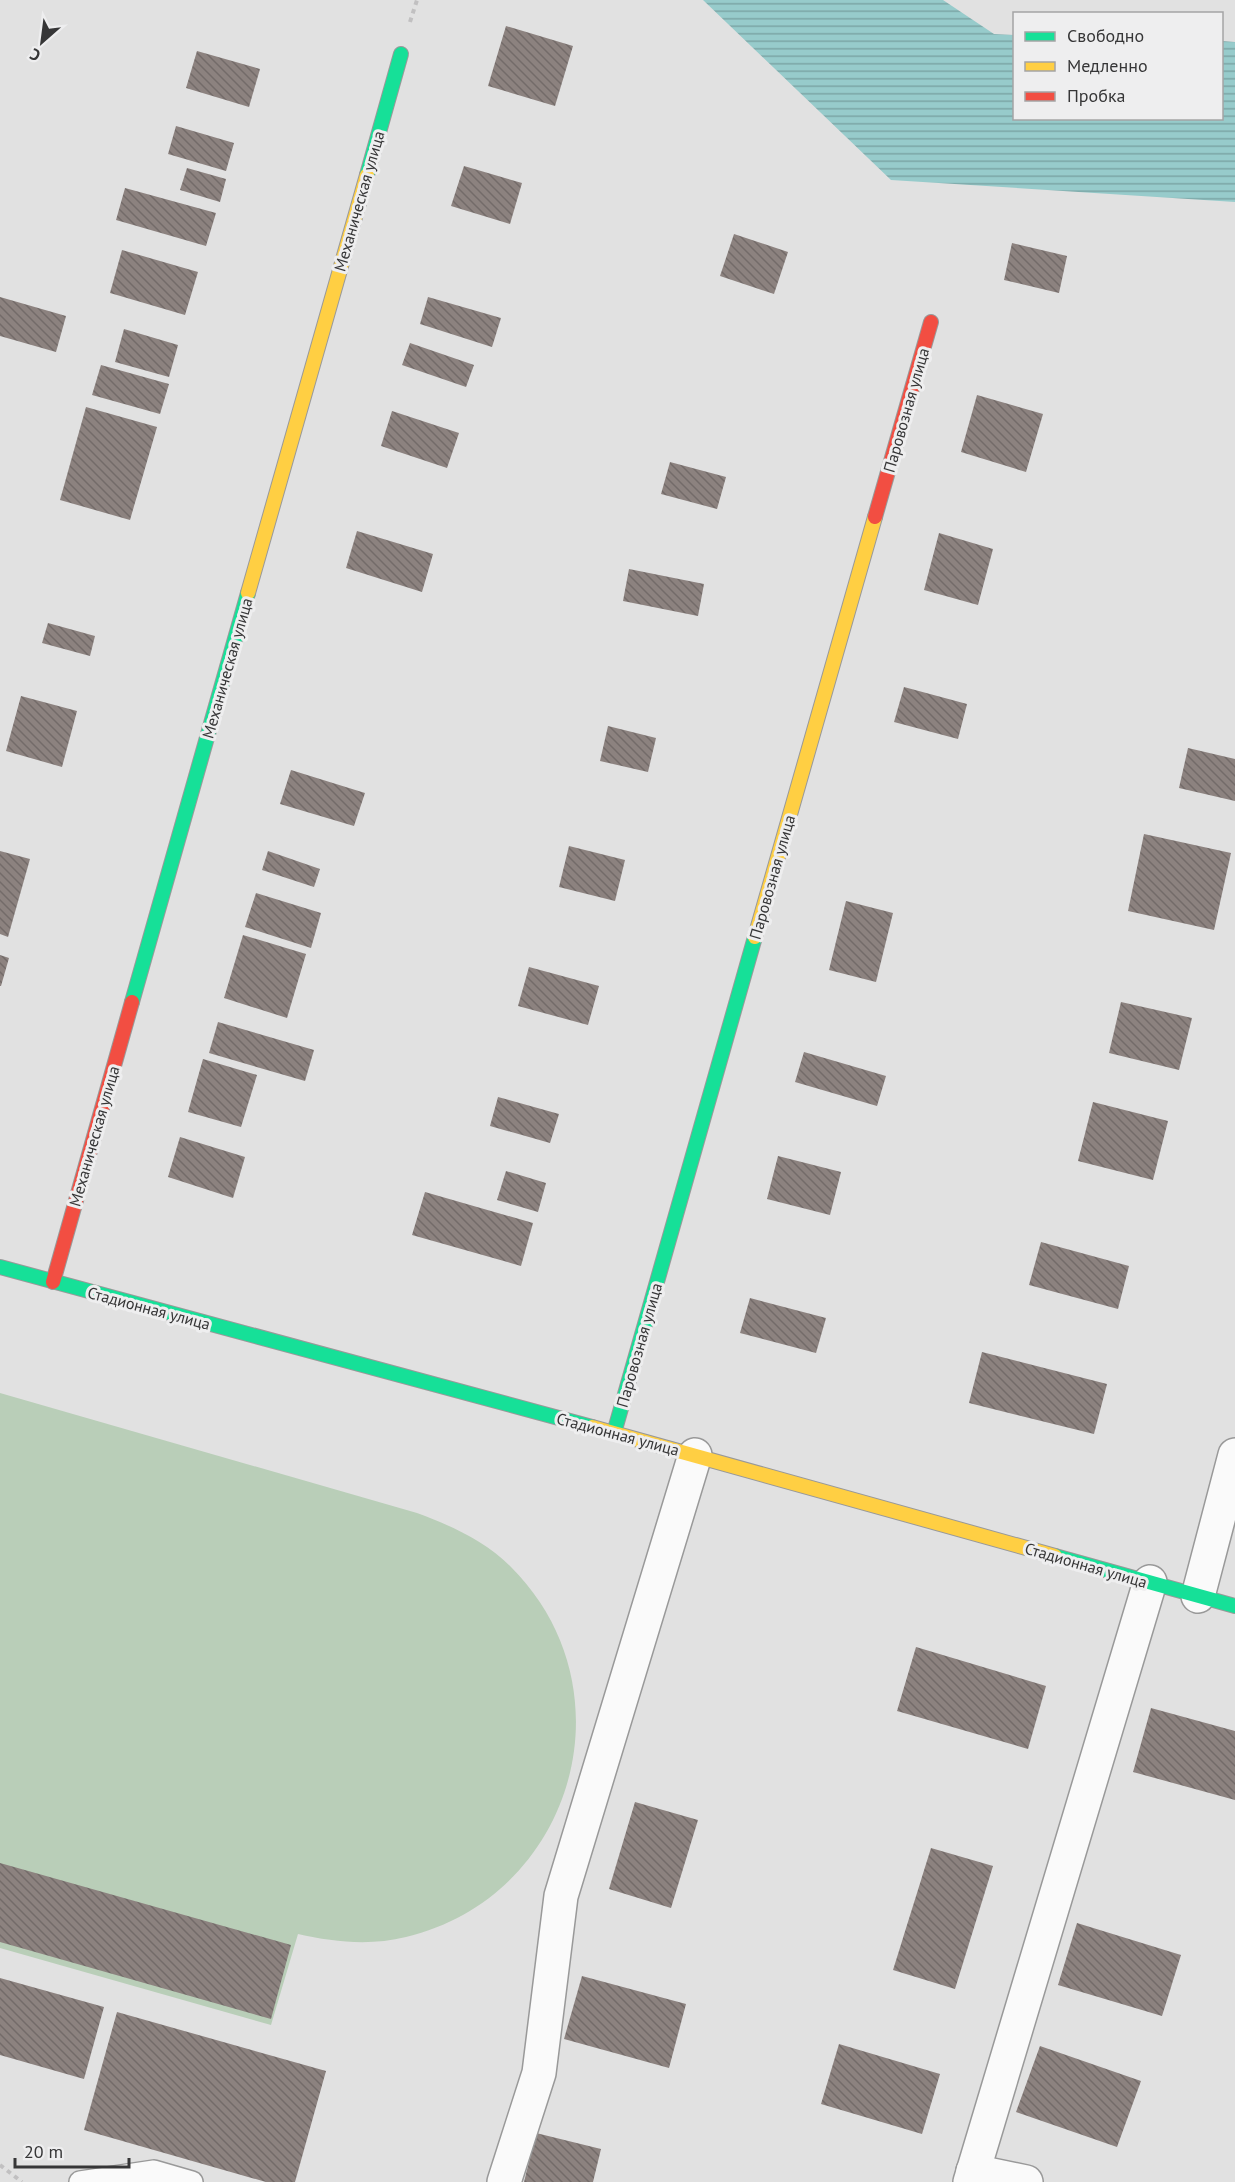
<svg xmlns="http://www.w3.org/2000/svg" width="1235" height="2182" viewBox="0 0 1235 2182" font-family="'PT Sans',sans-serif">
  <defs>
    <pattern id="water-rules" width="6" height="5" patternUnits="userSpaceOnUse" patternTransform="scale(1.5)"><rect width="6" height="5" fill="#97cbcb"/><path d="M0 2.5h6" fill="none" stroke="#7ca6a6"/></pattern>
    <pattern id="building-back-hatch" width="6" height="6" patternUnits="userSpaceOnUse" patternTransform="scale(1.5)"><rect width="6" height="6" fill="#8c827f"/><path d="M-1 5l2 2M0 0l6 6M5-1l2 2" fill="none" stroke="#736b69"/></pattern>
  </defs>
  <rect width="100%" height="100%" fill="#e1e1e1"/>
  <path fill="#b9ceb8" d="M0 1393 417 1513C452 1526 485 1541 511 1567 634 1690 573 1897 406 1937 370 1946 333 1942 298 1934L271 2025 0 1948Z"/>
  <polygon fill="url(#water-rules)" points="703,0 943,0 994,34 1014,35 1014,118 1222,118 1222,41 1235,42 1235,202 891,180"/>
  <g fill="url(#building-back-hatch)">
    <polygon points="506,26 573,46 555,106 488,86"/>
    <polygon points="197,51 260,69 249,107 186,88"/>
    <polygon points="176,126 234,143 226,171 168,154"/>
    <polygon points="464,166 522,183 510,224 451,206"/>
    <polygon points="187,168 226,179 220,202 180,190"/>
    <polygon points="125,188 216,213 206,246 116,220"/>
    <polygon points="734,234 788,252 774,294 720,276"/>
    <polygon points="1012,243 1067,256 1059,293 1004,280"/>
    <polygon points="122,250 198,272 185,315 110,293"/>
    <polygon points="0,297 66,316 56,352 0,336"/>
    <polygon points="428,297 501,318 492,347 420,324"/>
    <polygon points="124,329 178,345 169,377 115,362"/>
    <polygon points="410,343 474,365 466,387 402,365"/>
    <polygon points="101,365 169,384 160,414 92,395"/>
    <polygon points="977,395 1043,414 1026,472 961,452"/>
    <polygon points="86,407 157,427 130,520 60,500"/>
    <polygon points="392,411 459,433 447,468 381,446"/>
    <polygon points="670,462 726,477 717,509 661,494"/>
    <polygon points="357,531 433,554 422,592 346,568"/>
    <polygon points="939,533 993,549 978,605 924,590"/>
    <polygon points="629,569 704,584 698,616 623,601"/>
    <polygon points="48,623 95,636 90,656 42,643"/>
    <polygon points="904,687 967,704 958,739 894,722"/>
    <polygon points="21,696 77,711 62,767 6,751"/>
    <polygon points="608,726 656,738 648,772 600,761"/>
    <polygon points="1188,748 1235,759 1235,801 1179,788"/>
    <polygon points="291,770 365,793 354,826 280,804"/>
    <polygon points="1144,834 1231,853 1214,930 1128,911"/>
    <polygon points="569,846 625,860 615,901 559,887"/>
    <polygon points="0,851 30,859 8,937 0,934"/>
    <polygon points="268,851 320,869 314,887 262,870"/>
    <polygon points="256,893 321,913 311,948 245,927"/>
    <polygon points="846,901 893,913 876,982 829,970"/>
    <polygon points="243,935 306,954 287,1018 224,998"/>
    <polygon points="0,955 9,958 1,986 0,986"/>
    <polygon points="529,967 599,986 588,1025 518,1006"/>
    <polygon points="1121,1002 1192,1018 1179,1070 1109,1053"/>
    <polygon points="218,1022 314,1050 305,1081 209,1053"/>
    <polygon points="804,1052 886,1076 877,1106 795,1082"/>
    <polygon points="203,1059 257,1075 241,1127 188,1112"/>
    <polygon points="498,1097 559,1114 550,1143 490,1126"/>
    <polygon points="1093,1102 1168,1121 1153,1180 1078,1161"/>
    <polygon points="180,1137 245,1157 233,1198 168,1177"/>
    <polygon points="778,1156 841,1172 830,1215 767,1199"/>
    <polygon points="506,1171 546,1183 538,1212 497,1200"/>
    <polygon points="425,1192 533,1223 521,1266 412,1235"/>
    <polygon points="1041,1242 1129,1266 1118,1309 1029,1285"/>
    <polygon points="750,1298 826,1318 816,1353 740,1333"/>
    <polygon points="982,1352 1107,1384 1094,1434 969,1403"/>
    <polygon points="916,1647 1046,1686 1028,1749 897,1711"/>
    <polygon points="1151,1708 1235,1731 1235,1800 1133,1772"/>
    <polygon points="635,1802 698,1820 671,1908 609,1889"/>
    <polygon points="931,1848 993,1866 955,1989 893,1970"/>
    <polygon points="0,1863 291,1945 271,2019 0,1942"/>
    <polygon points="1077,1923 1181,1955 1162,2016 1058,1985"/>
    <polygon points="582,1976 686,2004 669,2068 564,2039"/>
    <polygon points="0,1978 104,2007 84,2079 0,2055"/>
    <polygon points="117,2012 326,2071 295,2182 266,2182 84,2130"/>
    <polygon points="839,2044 940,2074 922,2134 821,2104"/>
    <polygon points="1040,2046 1141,2081 1117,2147 1016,2112"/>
    <polygon points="536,2133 601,2149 593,2182 524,2182"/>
  </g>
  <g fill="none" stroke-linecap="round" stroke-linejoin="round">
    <g stroke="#999" stroke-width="24">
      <polyline id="lane" points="80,2182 154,2171 192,2182"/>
    </g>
    <g stroke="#999" stroke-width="36">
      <g id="street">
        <polyline points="1198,1596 1235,1455"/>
        <polyline points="973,2171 1026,2182"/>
        <polyline points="504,2182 539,2073 561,1896 695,1455"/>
        <polyline points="970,2182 1150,1582"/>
      </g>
    </g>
    <g stroke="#999" stroke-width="16">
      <g id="fast">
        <polyline points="367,175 401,54"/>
        <polyline points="132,1002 248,593"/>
        <polyline points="0,1267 592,1427"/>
        <polyline points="614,1433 755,937"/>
        <polyline points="1055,1556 1235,1606"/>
      </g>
    </g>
    <g stroke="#999" stroke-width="16">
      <g id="slow">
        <polyline points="248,593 367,175"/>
        <polyline points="755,937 875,517"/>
        <polyline points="592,1427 1055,1556"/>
      </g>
    </g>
    <g stroke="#999" stroke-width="16">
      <g id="jam">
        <polyline points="875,517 931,322"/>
        <polyline points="53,1282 132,1002"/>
      </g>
    </g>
    <g stroke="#c1c0c1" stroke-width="4" stroke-dasharray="4.5 4.5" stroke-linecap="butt">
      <polyline points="410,22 417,0"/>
      <polyline points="0,2165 22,2182"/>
    </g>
    <use href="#lane" stroke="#fafafa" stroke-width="21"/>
    <use href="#street" stroke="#fafafa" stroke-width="33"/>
    <use href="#fast" stroke="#16e098" stroke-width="14"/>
    <use href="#slow" stroke="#ffcf43" stroke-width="14"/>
    <use href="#jam" stroke="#f24e42" stroke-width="14"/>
  </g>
  <g text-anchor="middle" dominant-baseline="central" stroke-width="6" stroke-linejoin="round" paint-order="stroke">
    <g font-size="16" fill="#363637" stroke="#eeeeef">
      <text transform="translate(359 201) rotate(-74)">Механическая улица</text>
      <text transform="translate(906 410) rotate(-74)">Паровозная улица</text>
      <text transform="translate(227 668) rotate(-74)">Механическая улица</text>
      <text transform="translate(772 877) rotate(-74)">Паровозная улица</text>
      <text transform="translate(94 1136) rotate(-74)">Механическая улица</text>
      <text transform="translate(149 1308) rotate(15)">Стадионная улица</text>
      <text transform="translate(639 1345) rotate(-74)">Паровозная улица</text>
      <text transform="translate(618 1434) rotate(15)">Стадионная улица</text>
      <text transform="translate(1086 1565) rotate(16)">Стадионная улица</text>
    </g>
  </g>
  <rect x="1013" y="12" width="210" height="108" fill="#eeeeef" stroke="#a4a4a5" stroke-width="1.5"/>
  <rect x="1025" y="32" width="30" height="9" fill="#16e098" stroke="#a4a4a5" stroke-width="1.5"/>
  <text x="1067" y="42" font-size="18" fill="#363637">Свободно</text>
  <rect x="1025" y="62" width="30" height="9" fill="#ffcf43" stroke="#a4a4a5" stroke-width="1.5"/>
  <text x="1067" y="72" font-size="18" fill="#363637">Медленно</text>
  <rect x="1025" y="92" width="30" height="9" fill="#f24e42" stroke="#a4a4a5" stroke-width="1.5"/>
  <text x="1067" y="102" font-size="18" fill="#363637">Пробка</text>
  <g transform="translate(42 42) rotate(208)" stroke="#eeeeef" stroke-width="4.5" paint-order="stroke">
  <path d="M0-4.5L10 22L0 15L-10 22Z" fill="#363637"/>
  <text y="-9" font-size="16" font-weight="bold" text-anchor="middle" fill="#363637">С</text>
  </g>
  <path d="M15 2158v9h114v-9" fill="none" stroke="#363637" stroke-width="3"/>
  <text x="24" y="2158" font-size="18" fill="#363637" stroke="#eeeeef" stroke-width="4.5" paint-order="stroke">20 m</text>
</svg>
